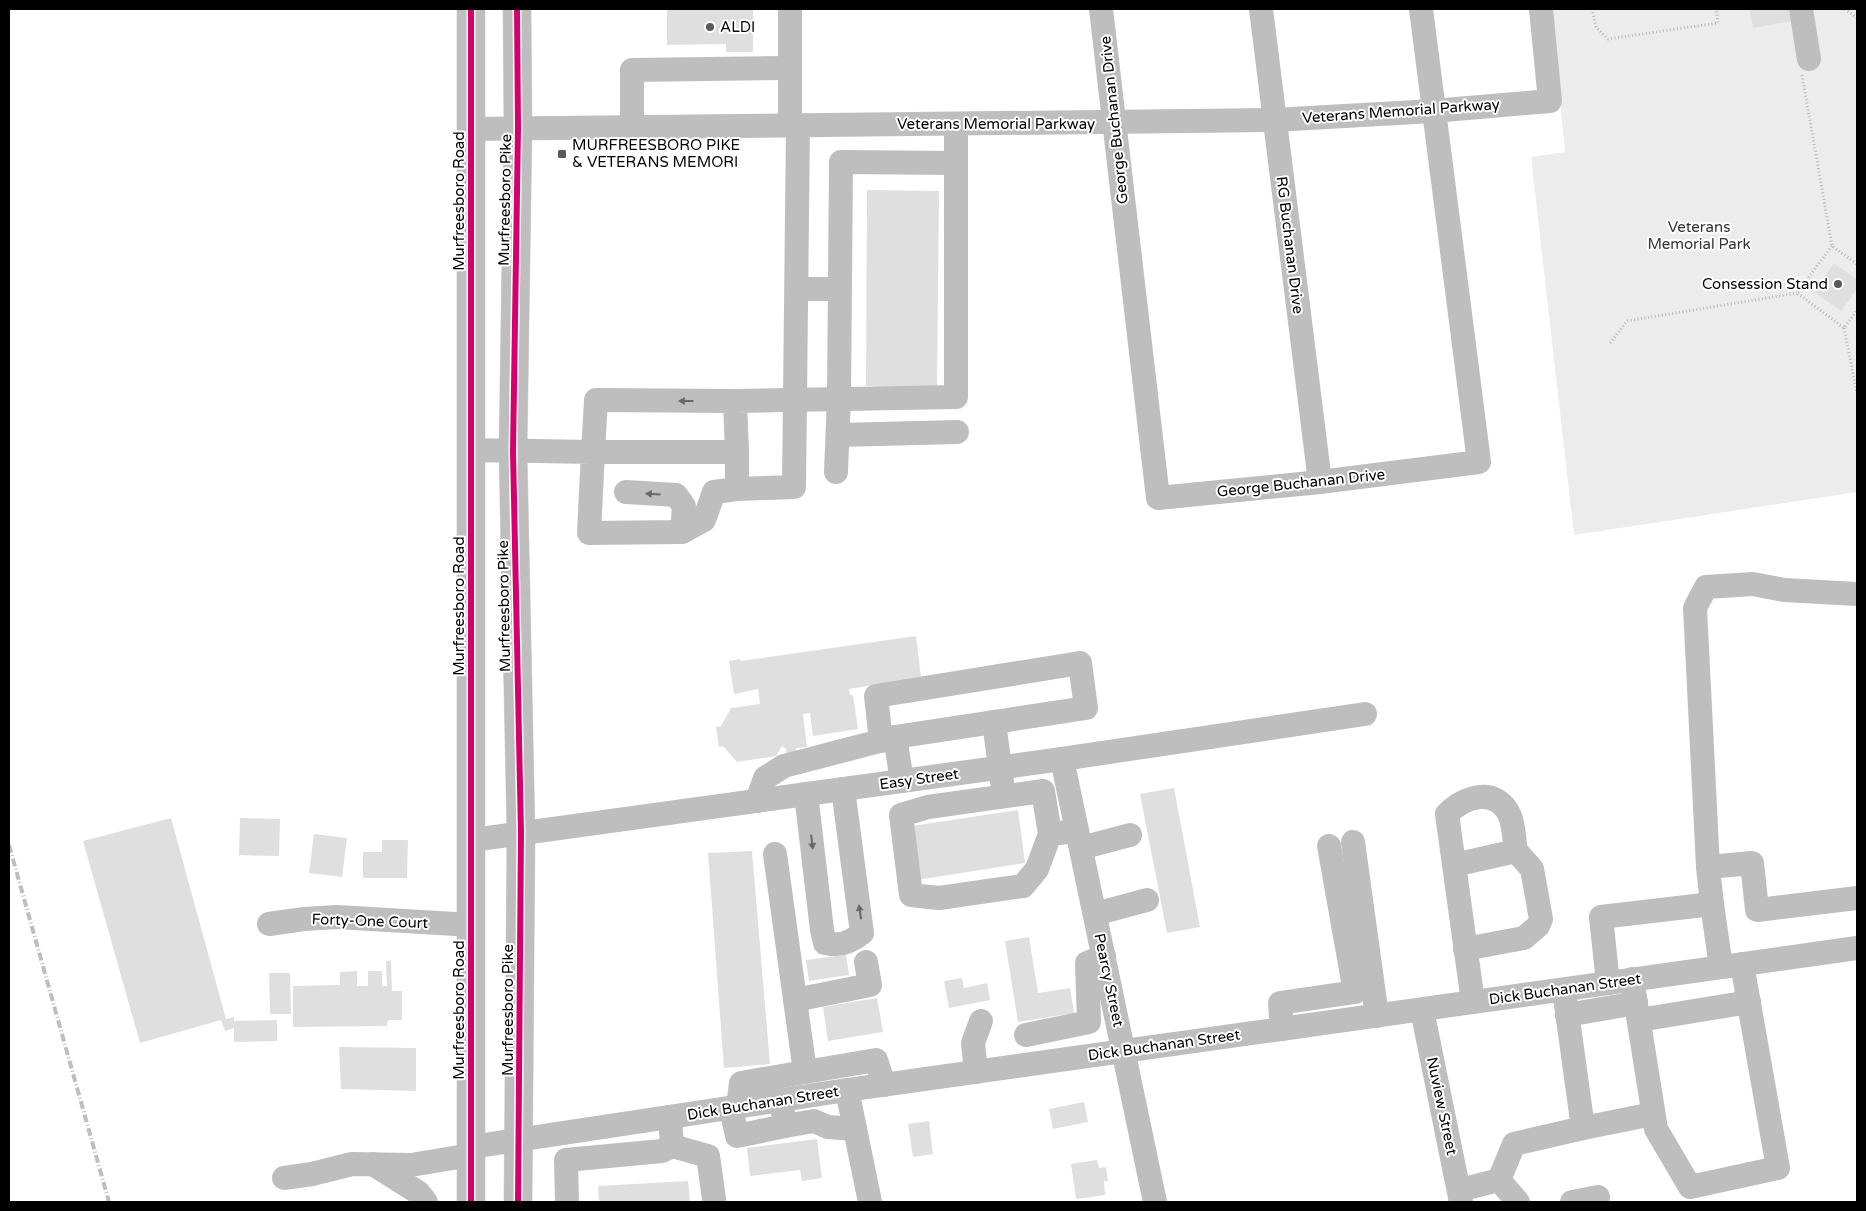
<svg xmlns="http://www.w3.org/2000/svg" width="1866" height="1211" viewBox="0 0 1866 1211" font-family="'Varela Round',sans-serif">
  <rect width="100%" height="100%" fill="#fff"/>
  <polygon fill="#ececec" points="1551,9 1857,9 1857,492 1574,535 1531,157 1565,152"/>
  <g fill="#dfdfdf">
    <polygon points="667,9 753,9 753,52 726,52 726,44 667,45"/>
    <polygon points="1750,9 1789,9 1791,21 1753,28"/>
    <polygon points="867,190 939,191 937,387 866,386"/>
    <polygon points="1834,263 1857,280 1857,289 1841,311 1814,292"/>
    <polygon points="916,636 921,677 849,689 850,695 853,695 858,729 813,736 810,713 803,714 807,747 796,748 798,761 788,762 786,749 782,746 776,756 737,762 723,746 719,747 716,727 721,726 731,708 760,704 758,689 734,694 729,661 740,659 741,661"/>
    <polygon points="1174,788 1200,927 1167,933 1140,794"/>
    <polygon points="1018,810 1025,863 917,880 912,826"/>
    <polygon points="171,818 226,1019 234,1017 234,1021 277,1020 277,1041 234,1042 234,1028 225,1031 221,1020 140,1043 83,841"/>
    <polygon points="240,818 280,819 279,856 239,855"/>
    <polygon points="314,834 347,838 342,877 309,873"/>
    <polygon points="382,840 408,840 407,878 363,878 363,852 382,852"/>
    <polygon points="752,851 770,1064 724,1068 708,853"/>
    <polygon points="1029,937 1038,993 1070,988 1074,1013 1018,1022 1005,941"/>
    <polygon points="846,955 849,975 809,981 806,960"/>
    <polygon points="386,961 391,961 392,991 402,991 402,1020 388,1020 387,1026 293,1027 293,986 340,985 340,972 357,971 357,986 368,986 368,971 382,971 382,986 387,986"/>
    <polygon points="269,973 290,973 291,1014 270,1014"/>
    <polygon points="962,978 964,988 987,983 990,1000 949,1008 944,981"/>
    <polygon points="877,998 883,1032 828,1041 823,1007"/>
    <polygon points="339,1047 416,1048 416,1091 341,1089"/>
    <polygon points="1084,1102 1088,1122 1053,1129 1049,1109"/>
    <polygon points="929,1121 933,1154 913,1157 908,1124"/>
    <polygon points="817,1139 822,1178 802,1181 800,1170 750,1176 747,1148"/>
    <polygon points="1097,1160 1099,1168 1106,1167 1108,1181 1104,1181 1105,1195 1076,1199 1071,1164"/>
    <polygon points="688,1181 690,1202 599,1202 598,1186"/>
  </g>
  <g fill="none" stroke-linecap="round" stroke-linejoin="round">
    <g stroke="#dbdbdb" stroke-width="29">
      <g id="major">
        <polyline points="517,9 518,128 513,451 521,833 518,1202"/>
        <polyline points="471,1202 471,9"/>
      </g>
    </g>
    <g stroke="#b9b9b9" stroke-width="3" stroke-dasharray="1 2.5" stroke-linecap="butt">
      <polyline points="1592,9 1596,27 1608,39 1718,23 1716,9"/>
      <polyline points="1845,9 1857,18"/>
      <polyline points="1802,75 1832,246 1857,264"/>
      <polyline points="1832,246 1797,293 1844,328 1857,310"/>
      <polyline points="1844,328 1857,393"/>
      <polyline points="1610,343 1627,321 1797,293"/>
    </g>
    <g stroke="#bebebe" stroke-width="24">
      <polyline points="1101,9 1158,498 1320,482 1479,462 1421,9"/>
      <polyline points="1261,9 1320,482"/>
      <polyline points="1801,9 1809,59"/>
      <polyline points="790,125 790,9"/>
      <polyline points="632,127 632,70 790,68"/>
      <polyline points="471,129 1274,120 1433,111 1550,101 1541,9"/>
      <polyline points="797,289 840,289"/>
      <polyline points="735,401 737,452 593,452 596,400 735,401 956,397 956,124"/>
      <polyline points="838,435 957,432"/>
      <polyline points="471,450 593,452 589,533 682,532 704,520 714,492 737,489 737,452"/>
      <polyline points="836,472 839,398 841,162 956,163"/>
      <polyline points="737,489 794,487 798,125"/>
      <polyline points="626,492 676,495 684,506 682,532"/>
      <polyline points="994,722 1002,782"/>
      <polyline points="895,737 902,781"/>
      <polyline points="1062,759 1155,1202"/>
      <path d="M806 794 822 930 825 943C840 947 851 942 862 933L843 789"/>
      <polyline points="757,801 765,778 784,766 895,737 1086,708 1080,663 876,696 881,741"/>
      <polyline points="1050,834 1037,869 1023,886 939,898 911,895 901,815 928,807 1043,791 1050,834 1077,831"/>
      <polyline points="472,840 1062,759 1365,714"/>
      <polyline points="1353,842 1377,1016"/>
      <polyline points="1081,848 1130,835"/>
      <path d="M1454 865 1516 851C1514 840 1514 826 1510 816 1497 786 1465 796 1447 814L1473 1002"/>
      <polyline points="1708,867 1695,608 1706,587 1753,584 1784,590 1857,594"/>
      <polyline points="1712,904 1708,867 1752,863 1757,910 1857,898"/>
      <polyline points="1095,914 1147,900"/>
      <polyline points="269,924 304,919 337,917 472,925"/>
      <polyline points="1465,949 1524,938 1538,926 1541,919 1532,869 1516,851"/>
      <polyline points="1632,979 1656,1129 1690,1187 1778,1168 1742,964"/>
      <polyline points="1608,983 1601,917 1712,904 1721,967"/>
      <polyline points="795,1000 870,985 866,962"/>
      <polyline points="1422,1010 1461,1202"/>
      <polyline points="1567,1015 1636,1003"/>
      <polyline points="1639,1020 1749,1002"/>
      <polyline points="1282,1029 1280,1003 1355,992 1329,846"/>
      <polyline points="1026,1035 1089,1022 1087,963 1104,956"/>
      <polyline points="805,1072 876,1060 884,1085"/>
      <polyline points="976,1072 973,1043 981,1021"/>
      <polyline points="847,1090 870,1202"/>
      <polyline points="738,1107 741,1083 805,1072 775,854"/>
      <polyline points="731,1108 737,1136 785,1126 781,1100"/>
      <polyline points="785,1126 814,1121 828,1127 855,1129"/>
      <polyline points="1583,1128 1653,1114"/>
      <polyline points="672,1146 708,1156 714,1199"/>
      <polyline points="471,1147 847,1090 1857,948"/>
      <polyline points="373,1164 419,1193 426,1202"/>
      <polyline points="284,1178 312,1174 352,1164 411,1165 471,1155"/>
      <polyline points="1499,1180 1518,1202"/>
      <polyline points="1460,1190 1499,1180 1514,1144 1583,1128 1564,990"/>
      <polyline points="567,1202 566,1160 662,1151 672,1146 670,1117"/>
      <polyline points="1572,1202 1598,1197"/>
    </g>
    <use href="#major" stroke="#bebebe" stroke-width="28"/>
    <polyline stroke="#bebebe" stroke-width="4" stroke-dasharray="8 2.5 1 2.5" stroke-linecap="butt" points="9,845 109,1202"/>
    <g stroke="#fff" stroke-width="9">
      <g id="cycleway">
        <polyline points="517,9 518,128 513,451 521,833 518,1202"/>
        <polyline points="471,1202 471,9"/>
      </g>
    </g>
    <use href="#cycleway" stroke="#d6006c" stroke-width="6"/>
  </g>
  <defs><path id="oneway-solid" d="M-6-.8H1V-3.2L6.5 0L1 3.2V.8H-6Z" transform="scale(1.25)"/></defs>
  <g fill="#686868">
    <use href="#oneway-solid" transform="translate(686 401) rotate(-180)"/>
    <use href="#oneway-solid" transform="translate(653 494) rotate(-177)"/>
    <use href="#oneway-solid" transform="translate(812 842) rotate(83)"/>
    <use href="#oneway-solid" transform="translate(860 912) rotate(-98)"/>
  </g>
  <g fill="#595959" stroke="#fff" stroke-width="2">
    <circle cx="710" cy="27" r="5"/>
    <rect x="557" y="149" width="10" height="10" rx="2.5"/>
    <circle cx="1838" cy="284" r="5"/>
  </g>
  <g text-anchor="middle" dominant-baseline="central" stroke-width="4" stroke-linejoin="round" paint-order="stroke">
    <g font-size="15" fill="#000" stroke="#fff" text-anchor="start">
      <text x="720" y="27">ALDI</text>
      <text x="572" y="145">MURFREESBORO PIKE<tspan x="572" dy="17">&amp; VETERANS MEMORI</tspan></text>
      <text x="1828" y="284" text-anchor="end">Consession Stand</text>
    </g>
    <g font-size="15" fill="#000" stroke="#fff">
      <text transform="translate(1401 111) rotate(-4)">Veterans Memorial Parkway</text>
      <text transform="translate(1114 120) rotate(-96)">George Buchanan Drive</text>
      <text x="996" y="124">Veterans Memorial Parkway</text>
      <text transform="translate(505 200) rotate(-89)">Murfreesboro Pike</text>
      <text transform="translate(459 201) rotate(-90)">Murfreesboro Road</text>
      <text transform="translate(1290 245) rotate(83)">RG Buchanan Drive</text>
      <text transform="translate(1301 483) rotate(-6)">George Buchanan Drive</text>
      <text transform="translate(459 606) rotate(-90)">Murfreesboro Road</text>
      <text transform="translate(504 606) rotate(-91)">Murfreesboro Pike</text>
      <text transform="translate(919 779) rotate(-8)">Easy Street</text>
      <text transform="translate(370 921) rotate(2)">Forty-One Court</text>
      <text transform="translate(1109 980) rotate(78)">Pearcy Street</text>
      <text transform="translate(1565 989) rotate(-8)">Dick Buchanan Street</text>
      <text transform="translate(459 1010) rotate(-90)">Murfreesboro Road</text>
      <text transform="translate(508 1010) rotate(-90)">Murfreesboro Pike</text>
      <text transform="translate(1164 1045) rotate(-8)">Dick Buchanan Street</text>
      <text transform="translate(763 1103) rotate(-9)">Dick Buchanan Street</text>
      <text transform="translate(1442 1106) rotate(78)">Nuview Street</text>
    </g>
    <g font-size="15" fill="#333" stroke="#fff">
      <text x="1699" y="227">Veterans<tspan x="1699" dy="17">Memorial Park</tspan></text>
    </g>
  </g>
  <rect width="1866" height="1211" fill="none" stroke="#000000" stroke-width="20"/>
</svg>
